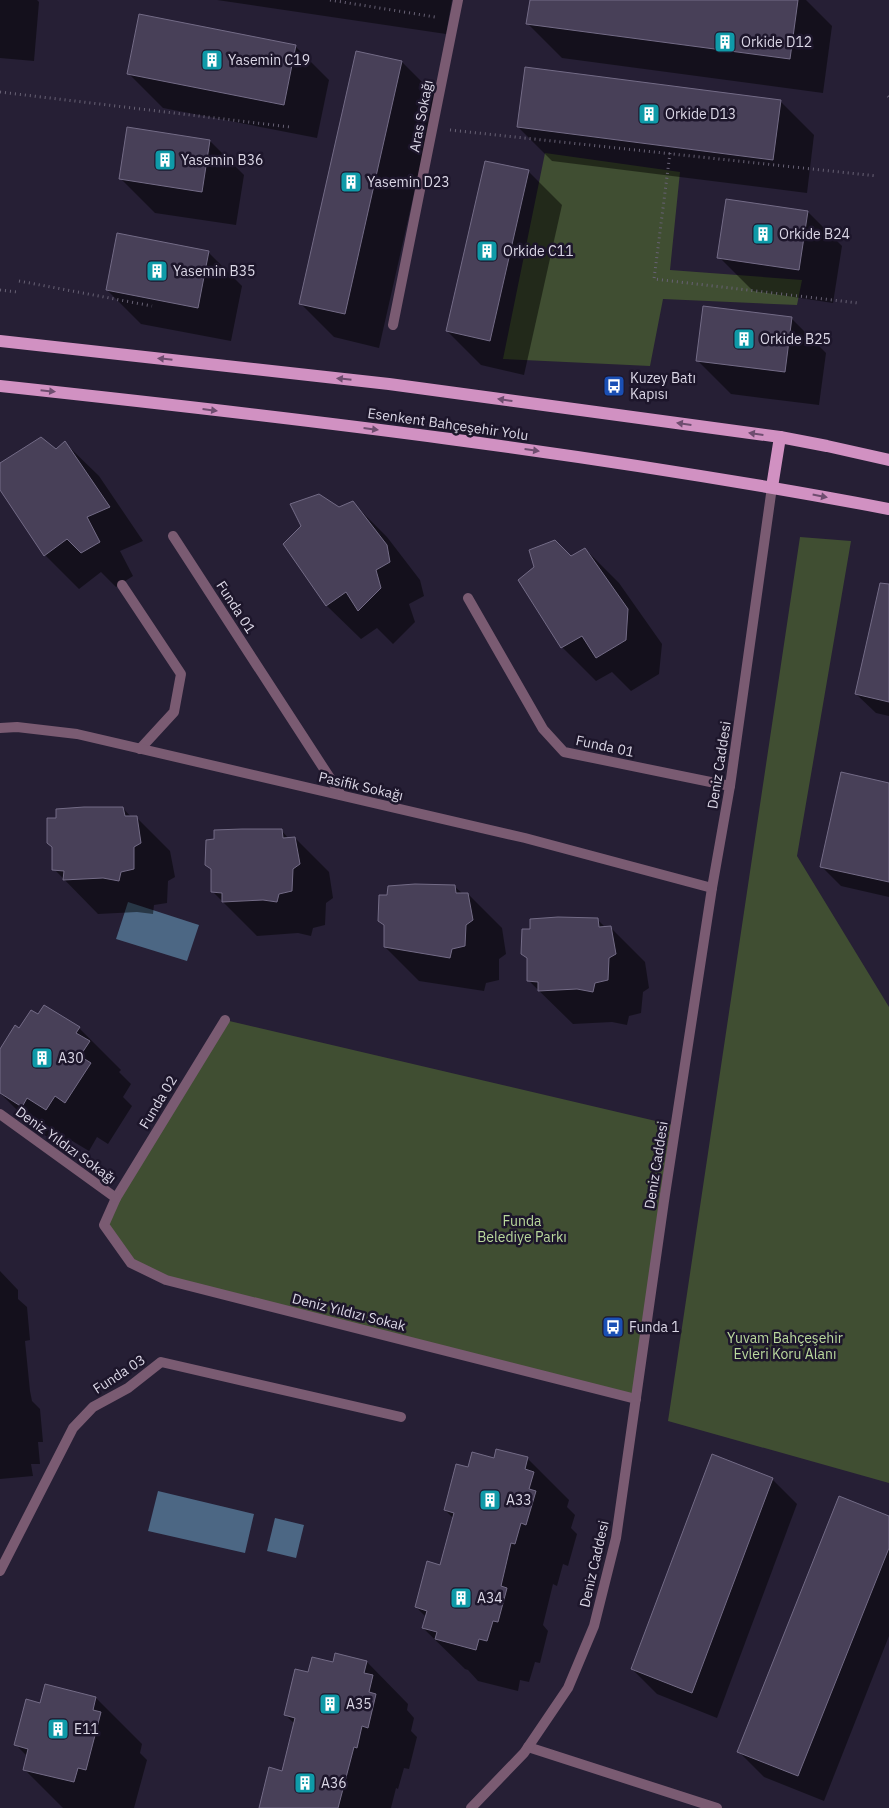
<svg xmlns="http://www.w3.org/2000/svg" width="889" height="1808" viewBox="0 0 889 1808" font-family="'IBM Plex Sans',sans-serif">
  <rect width="100%" height="100%" fill="#261f35"/>
  <g fill="#404e32">
    <polygon points="545,153 680,172 670,270 802,280 797,305 663,299 650,366 503,359"/>
    <polygon points="800,537 851,541 797,856 889,1007 889,1483 668,1421"/>
    <polygon points="225,1020 677,1126 636,1399 166,1280 131,1263 104,1225"/>
  </g>
  <g fill="#4c6784">
    <polygon points="128,902 199,925 187,961 116,939"/>
    <polygon points="158,1491 254,1514 245,1553 148,1531"/>
    <polygon points="275,1518 304,1525 296,1558 267,1551"/>
  </g>
  <g fill="#0007">
    <polygon points="0,0 37,0 39,2 34,61 0,58"/>
    <polygon points="217,0 452,0 446,34"/>
    <polygon points="531,0 806,0 832,26 823,93 562,58 528,24"/>
    <polygon points="295,46 329,80 317,138 163,108 129,74"/>
    <polygon points="402,62 436,96 379,348 334,337 300,303"/>
    <polygon points="780,101 814,135 807,193 552,161 518,127"/>
    <polygon points="210,141 244,175 236,225 155,213 121,179"/>
    <polygon points="528,171 562,205 524,375 481,365 447,331"/>
    <polygon points="808,212 842,246 833,303 753,291 719,257"/>
    <polygon points="208,252 242,286 231,341 141,324 107,290"/>
    <polygon points="792,319 826,353 819,405 731,394 697,360"/>
    <polygon points="65,443 99,476 143,541 120,551 133,576 116,587 101,572 79,589 45,555 0,488 0,464 56,451"/>
    <polygon points="353,503 387,537 420,580 424,596 409,604 415,622 393,644 377,628 361,639 327,606 285,544 303,526"/>
    <polygon points="585,549 619,583 662,644 659,674 631,691 612,672 596,681 562,647 570,557"/>
    <polygon points="889,603 889,716 876,713 856,694"/>
    <polygon points="889,784 889,897 841,886 821,866"/>
    <polygon points="123,808 131,817 136,817 170,851 175,877 168,881 167,903 154,905 153,914 137,912 98,914 54,869 57,819"/>
    <polygon points="281,830 289,839 295,838 329,872 333,898 326,903 325,925 313,928 311,936 298,933 257,936 212,891"/>
    <polygon points="454,886 463,894 468,894 502,928 506,954 499,959 499,980 486,983 484,991 419,981 385,947"/>
    <polygon points="597,919 606,928 611,928 645,962 649,988 643,992 641,1013 629,1016 627,1025 612,1022 573,1024 528,980 531,930"/>
    <polygon points="39,1016 79,1028 121,1070 119,1072 131,1084 123,1097 132,1106 108,1144 97,1137 89,1151 69,1139 65,1148 38,1131 0,1093 0,1052 20,1030"/>
    <polygon points="0,1271 18,1290 18,1299 27,1307 30,1340 25,1341 30,1391 32,1401 40,1409 43,1442 38,1442 40,1464 31,1464 33,1476 0,1479"/>
    <polygon points="527,1458 569,1500 567,1507 575,1515 571,1528 577,1534 568,1566 563,1564 557,1586 553,1584 543,1625 548,1631 540,1663 535,1662 529,1682 520,1680 518,1691 478,1681 468,1670 465,1669 423,1628 426,1617 416,1607 440,1566 454,1519 445,1510 469,1469 495,1459"/>
    <polygon points="772,1479 797,1504 717,1718 657,1694 632,1669"/>
    <polygon points="889,1517 889,1636 824,1801 764,1777 739,1752"/>
    <polygon points="367,1662 408,1704 407,1710 414,1718 411,1731 417,1737 409,1769 404,1768 398,1789 396,1788 391,1808 260,1808 283,1772 295,1724 285,1715 309,1674 334,1664"/>
    <polygon points="96,1698 142,1744 140,1753 147,1760 134,1808 63,1808 24,1769 27,1756 16,1745 41,1705"/>
  </g>
  <g fill="#484058" stroke="#736b86">
    <polygon points="530,0 798,0 790,59 526,24"/>
    <polygon points="139,14 296,45 284,105 127,74"/>
    <polygon points="356,51 402,61 345,314 299,304"/>
    <polygon points="525,67 781,100 773,160 517,127"/>
    <polygon points="127,127 210,140 202,192 119,179"/>
    <polygon points="485,161 529,170 490,341 446,331"/>
    <polygon points="726,199 808,211 799,270 717,258"/>
    <polygon points="117,233 209,251 198,308 106,290"/>
    <polygon points="703,306 792,317 785,372 696,361"/>
    <polygon points="41,437 56,449 65,441 110,507 87,517 100,542 81,553 67,539 44,556 0,490 0,463"/>
    <polygon points="319,494 339,507 353,501 387,545 390,562 376,570 381,588 358,611 346,592 326,606 283,544 301,526 290,504"/>
    <polygon points="555,540 571,556 585,548 628,609 626,640 596,658 582,636 561,648 518,580 534,567 529,550"/>
    <polygon points="880,583 889,584 889,702 855,694"/>
    <polygon points="841,772 889,783 889,882 820,867"/>
    <polygon points="84,807 123,807 125,816 137,816 141,843 134,847 134,869 121,872 119,881 103,878 63,880 64,871 52,870 52,847 47,843 47,818 56,818 56,809"/>
    <polygon points="242,829 282,829 283,838 295,837 300,864 293,869 292,891 279,894 277,902 263,900 222,902 222,893 211,892 211,869 205,865 206,840 214,839 214,830"/>
    <polygon points="415,884 455,885 456,893 468,893 473,920 466,925 465,946 452,949 450,958 384,947 384,925 378,921 379,895 387,895 388,886"/>
    <polygon points="558,917 598,918 599,927 611,926 616,954 609,958 608,980 595,983 593,992 577,989 538,991 538,982 527,981 527,958 521,954 522,929 530,929 530,919"/>
    <polygon points="44,1005 80,1027 76,1033 90,1041 80,1056 91,1063 65,1103 55,1096 46,1110 27,1098 22,1107 0,1093 0,1049 15,1025 19,1028 31,1010 38,1014"/>
    <polygon points="496,1449 528,1457 525,1469 534,1472 529,1489 536,1491 526,1525 521,1523 515,1544 511,1543 501,1586 507,1588 498,1622 493,1621 487,1641 479,1639 476,1650 435,1639 437,1632 422,1628 427,1611 415,1607 427,1561 440,1565 454,1513 444,1510 456,1464 468,1467 472,1452 494,1458"/>
    <polygon points="712,1454 773,1478 692,1693 631,1669"/>
    <polygon points="839,1496 889,1516 889,1548 798,1776 737,1752"/>
    <polygon points="335,1653 367,1661 364,1673 373,1675 369,1692 376,1694 368,1728 362,1726 357,1748 354,1747 338,1808 259,1808 269,1767 282,1771 295,1718 284,1715 295,1669 308,1672 312,1657 333,1662"/>
    <polygon points="45,1684 96,1697 93,1710 101,1712 86,1770 78,1768 74,1782 23,1770 28,1749 14,1745 26,1699 40,1703"/>
  </g>
  <g fill="none" stroke-linecap="round" stroke-linejoin="round">
    <g stroke="#686275" stroke-width="3" stroke-dasharray="1 4" stroke-linecap="butt">
      <polyline points="330,0 435,17"/>
      <polyline points="0,92 290,127"/>
      <polyline points="888,96 889,97"/>
      <polyline points="450,130 877,176"/>
      <polyline points="670,153 654,279 858,303"/>
      <polyline points="19,281 152,306"/>
      <polyline points="0,290 17,292"/>
    </g>
    <g stroke="#7a5b72" stroke-width="10">
      <polyline points="393,325 458,0"/>
      <polyline points="173,536 341,795"/>
      <polyline points="122,585 181,674 174,712 140,749"/>
      <polyline points="468,598 543,729 564,752 730,786"/>
      <polyline points="0,728 17,727 77,734 525,838 712,888"/>
      <polyline points="225,1020 116,1198 104,1225 131,1263 166,1280 636,1399"/>
      <polyline points="0,1114 116,1198"/>
      <polyline points="0,1571 73,1428 93,1407 128,1388 161,1362 401,1417"/>
      <polyline points="528,1747 717,1808"/>
      <polyline points="471,1808 524,1753 568,1688 594,1626 616,1538 664,1201 712,888 730,786 772,487"/>
    </g>
    <g stroke="#d191c2" stroke-width="12">
      <polyline points="0,341 389,384 780,437 827,446 889,460"/>
      <path d="M0 386C298 418 595 453 889 509"/>
      <polyline points="772,487 780,437"/>
    </g>
  </g>
  <defs><path id="oneway-solid" d="M-6-.8H1V-3.2L6.5 0L1 3.2V.8H-6Z" transform="scale(1.25)"/></defs>
  <g fill="#6e4d6f">
    <use href="#oneway-solid" transform="translate(165 359) rotate(-174)"/>
    <use href="#oneway-solid" transform="translate(344 379) rotate(-174)"/>
    <use href="#oneway-solid" transform="translate(48 391) rotate(6)"/>
    <use href="#oneway-solid" transform="translate(505 400) rotate(-172)"/>
    <use href="#oneway-solid" transform="translate(210 410) rotate(7)"/>
    <use href="#oneway-solid" transform="translate(684 424) rotate(-172)"/>
    <use href="#oneway-solid" transform="translate(371 429) rotate(7)"/>
    <use href="#oneway-solid" transform="translate(756 434) rotate(-172)"/>
    <use href="#oneway-solid" transform="translate(532 450) rotate(8)"/>
    <use href="#oneway-solid" transform="translate(820 496) rotate(11)"/>
  </g>
  <defs>
    <g id="building-square" transform="scale(1.125)"><rect x="-9" y="-9" width="18" height="18" rx="4" fill="#0f9aa8" stroke="#1d162b"/><path d="M-4-6H4V6H1V3H-1V6H-4ZM-2.5-4.3h1.7v1.8h-1.7ZM.8-4.3h1.7v1.8H.8ZM-2.5-1h1.7V.8h-1.7ZM.8-1h1.7V.8H.8Z" fill="#fff"/></g>
    <g id="bus-square" transform="scale(1.125)"><rect x="-9" y="-9" width="18" height="18" rx="4" fill="#1a4fb4" stroke="#1d162b"/><path d="M-5-6H5V4H4V6H2V4H-2V6H-4V4H-5ZM-3.5-4V0h7V-4ZM-3.5 1.2v1.5H-2V1.2ZM2 1.2v1.5H3.5V1.2Z" fill="#fff"/></g>
  </defs>
  <g fill-rule="evenodd">
    <use href="#building-square" x="725" y="42"/>
    <use href="#building-square" x="212" y="60"/>
    <use href="#building-square" x="649" y="114"/>
    <use href="#building-square" x="165" y="160"/>
    <use href="#building-square" x="351" y="182"/>
    <use href="#building-square" x="763" y="234"/>
    <use href="#building-square" x="487" y="251"/>
    <use href="#building-square" x="157" y="271"/>
    <use href="#building-square" x="744" y="339"/>
    <use href="#bus-square" x="614" y="386"/>
    <use href="#building-square" x="42" y="1058"/>
    <use href="#bus-square" x="613" y="1327"/>
    <use href="#building-square" x="490" y="1500"/>
    <use href="#building-square" x="461" y="1598"/>
    <use href="#building-square" x="330" y="1704"/>
    <use href="#building-square" x="58" y="1729"/>
    <use href="#building-square" x="305" y="1783"/>
  </g>
  <g text-anchor="middle" dominant-baseline="central" stroke-width="5" stroke-linejoin="round" paint-order="stroke">
    <g font-size="14" fill="#dbd7e6" stroke="#1d162b" text-anchor="start">
      <text x="741" y="42">Orkide D12</text>
      <text x="228" y="60">Yasemin C19</text>
      <text x="665" y="114">Orkide D13</text>
      <text x="181" y="160">Yasemin B36</text>
      <text x="367" y="182">Yasemin D23</text>
      <text x="779" y="234">Orkide B24</text>
      <text x="503" y="251">Orkide C11</text>
      <text x="173" y="271">Yasemin B35</text>
      <text x="760" y="339">Orkide B25</text>
      <text x="630" y="378">Kuzey Batı<tspan x="630" dy="16">Kapısı</tspan></text>
      <text x="58" y="1058">A30</text>
      <text x="629" y="1327">Funda 1</text>
      <text x="506" y="1500">A33</text>
      <text x="477" y="1598">A34</text>
      <text x="346" y="1704">A35</text>
      <text x="74" y="1729">E11</text>
      <text x="321" y="1783">A36</text>
    </g>
    <g font-size="14" fill="#dbd7e6" stroke="#1d162b">
      <text transform="translate(421 116) rotate(-79)">Aras Sokağı</text>
      <text transform="translate(448 424) rotate(8)">Esenkent Bahçeşehir Yolu</text>
      <text transform="translate(236 607) rotate(57)">Funda 01</text>
      <text transform="translate(605 746) rotate(12)">Funda 01</text>
      <text transform="translate(719 765) rotate(-81)">Deniz Caddesi</text>
      <text transform="translate(361 786) rotate(13)">Pasifik Sokağı</text>
      <text transform="translate(158 1102) rotate(-59)">Funda 02</text>
      <text transform="translate(66 1145) rotate(36)">Deniz Yıldızı Sokağı</text>
      <text transform="translate(656 1165) rotate(-81)">Deniz Caddesi</text>
      <text transform="translate(349 1312) rotate(14)">Deniz Yıldızı Sokak</text>
      <text transform="translate(119 1374) rotate(-33)">Funda 03</text>
      <text transform="translate(594 1564) rotate(-77)">Deniz Caddesi</text>
    </g>
    <g font-size="14" fill="#bad99d" stroke="#1d162b">
      <text x="522" y="1221">Funda<tspan x="522" dy="16">Belediye Parkı</tspan></text>
      <text x="785" y="1338">Yuvam Bahçeşehir<tspan x="785" dy="16">Evleri Koru Alanı</tspan></text>
    </g>
  </g>
</svg>
